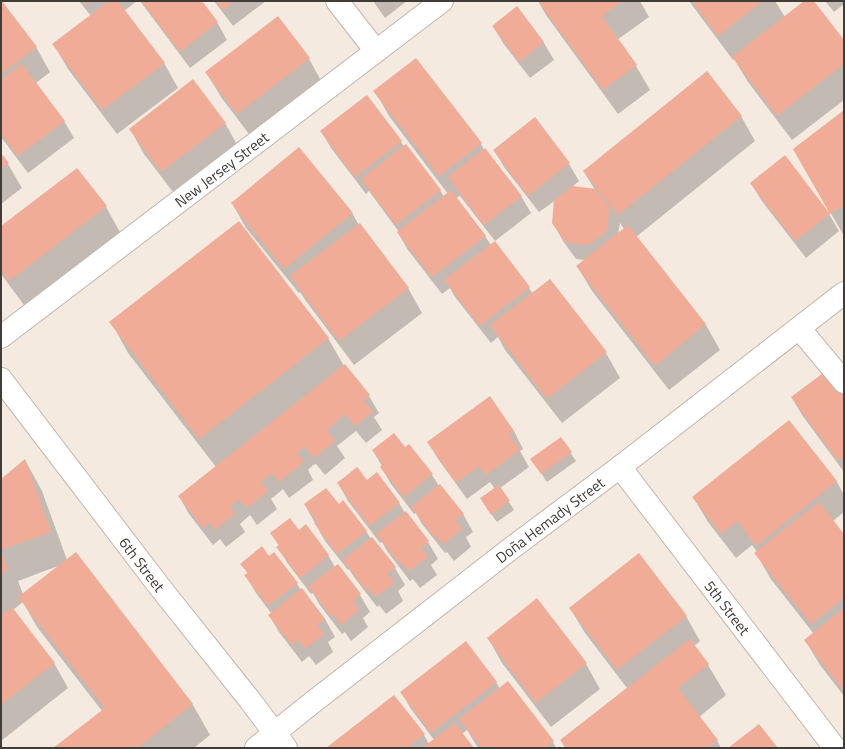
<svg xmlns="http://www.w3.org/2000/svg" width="845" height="749" viewBox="0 0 845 749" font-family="'Titillium Web',sans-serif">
  <rect width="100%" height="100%" fill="#f4eae0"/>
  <g fill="#0003" fill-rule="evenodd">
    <polygon points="1,1 36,47 50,72 36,83 64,121 74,138 28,173 1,137"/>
    <polygon points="79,1 137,1 124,11 164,63 178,88 117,134 68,69 54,45 91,16"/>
    <polygon points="140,1 201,1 217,22 227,40 190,68"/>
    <polygon points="214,1 266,1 233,26"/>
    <polygon points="373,1 407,1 385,18"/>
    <polygon points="538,1 640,1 649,17 617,40 636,66 650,90 618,114 546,15"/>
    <polygon points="689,1 775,1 785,17 805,1 813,1 844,42 844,100 792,140 748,82 734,59 733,60"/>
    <polygon points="825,1 844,1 844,4 834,12"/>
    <polygon points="516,8 544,43 554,60 530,78 503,43 493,26"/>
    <polygon points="278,18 309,59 323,84 252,138 221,97 206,72"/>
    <polygon points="375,91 481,144 484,150 521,196 531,213 495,241 460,196 456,198 485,236 491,245 494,242 529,288 533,294 550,280 606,353 620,378 562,423 505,350 498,337 491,343 455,297 450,288 442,294 408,250 398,233 399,232 369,191 366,194 331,148 321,131 366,96 404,146 440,190 444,197 448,194 389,116"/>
    <polygon points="844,111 844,236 794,149"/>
    <path d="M741 116 755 141 636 237 706 325 720 350 669 390 592 291 577 266 585 260 576 259 563 241 553 223 556 200 539 212 504 167 494 150 535 118 569 164 579 181 572 187 595 190 584 172ZM620 223 624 229 618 234Z"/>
    <polygon points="225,123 239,148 176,196 144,154 130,129"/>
    <polygon points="1,155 8,164 22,188 1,204"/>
    <polygon points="77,169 106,207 120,232 24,305 1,274 1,227"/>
    <polygon points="751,183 829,214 839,231 806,258 761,200"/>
    <polygon points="232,203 352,213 359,225 408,288 422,313 354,365 306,301 300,292 299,293 246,228"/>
    <polygon points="111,322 328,338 344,366 345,365 369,396 379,413 374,417 382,430 366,443 356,431 337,446 345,458 325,475 316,464 313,465 308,470 313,480 289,498 283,489 271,499 277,509 257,525 250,515 240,524 245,532 226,547 220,539 213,545 189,514 179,496 216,467 128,353"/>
    <polygon points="490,398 514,431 523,449 520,451 529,467 500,488 514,510 497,522 486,507 495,489 490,482 467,499 438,459 428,442"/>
    <polygon points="792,398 844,398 844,472 802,415"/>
    <polygon points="789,421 837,482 844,495 844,512 833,521 844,535 844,696 820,665 805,640 814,634 770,578 756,553 757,552 752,545 736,558 708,522 693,497"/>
    <polygon points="561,439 576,461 547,482 532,460"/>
    <polygon points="409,445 432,475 439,486 463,514 473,532 466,537 471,547 454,561 447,552 445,553 422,524 416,513 414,514 391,484 381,467 382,466 373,451 404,449"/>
    <path d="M25 460 42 491 67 560 75 553 193 705 210 735 194 748H55L102 711 37 627 23 602 13 610 54 663 68 688 1 741V480ZM58 566 23 594 18 581Z"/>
    <polygon points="367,481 399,503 405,513 406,512 428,542 438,559 431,565 437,575 420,588 413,579 410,581 387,551 382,542 380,543 348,501 338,483"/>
    <polygon points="305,505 338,505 366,531 371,539 372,538 395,568 405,585 398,591 403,601 386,614 379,605 377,607 354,577 349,569 348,570 325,541"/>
    <polygon points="299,531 328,555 335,567 360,595 370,612 363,618 368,627 351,641 345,632 342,634 319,604 313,593 311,594 288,564 278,547 279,546 271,533"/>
    <polygon points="269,557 297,584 301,590 302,590 325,619 335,637 328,642 333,652 316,665 309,656 302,662 279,632 269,615 271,613 256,593 246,576 248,574 242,564"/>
    <polygon points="537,600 586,664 600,689 551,727 502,663 488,638"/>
    <polygon points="570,608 686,616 700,641 694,646 708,665 726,695 699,717 717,740 721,748 565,748 561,740 627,688 585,633"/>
    <polygon points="496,682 500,689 553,742 556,748 478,748 467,730 462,734 473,748 328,748 424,735 429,744 434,740 411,709 401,692"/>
  </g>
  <g fill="#f1ac98">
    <polygon points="1,1 2,1 37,47 1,74"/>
    <polygon points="83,1 91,1 86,5"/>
    <polygon points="109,1 118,1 165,63 102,110 52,44"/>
    <polygon points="141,1 202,1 218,22 180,52"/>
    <polygon points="216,1 234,1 223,10"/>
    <polygon points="538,1 623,1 602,16 637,65 603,90"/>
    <polygon points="692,1 763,1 718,36"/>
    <polygon points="804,1 814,1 844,40 844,64 777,116 732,57"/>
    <polygon points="517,6 544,42 520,62 492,26"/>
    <polygon points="278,16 310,58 237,114 205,72"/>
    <polygon points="416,58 482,143 439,176 373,91"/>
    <polygon points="22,64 65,121 18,156 1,134 1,80"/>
    <polygon points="707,71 742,116 618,215 583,171"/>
    <polygon points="193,79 226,123 161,172 129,129"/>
    <polygon points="367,95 402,141 355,177 320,131"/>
    <polygon points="844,110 844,205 830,214 795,241 750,183 785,155 830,214 793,149"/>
    <polygon points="535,117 570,163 528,196 493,150"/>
    <polygon points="406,144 441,190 396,225 361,179"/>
    <polygon points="299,147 353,213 284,269 231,203"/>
    <polygon points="485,148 522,196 484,225 448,177"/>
    <polygon points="1,153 9,163 1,169"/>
    <polygon points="77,168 107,206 9,281 1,270 1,226"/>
    <polygon points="573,186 596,189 610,208 607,231 589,245 565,242 552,223 554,200"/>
    <polygon points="451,190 486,236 432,277 397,232"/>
    <polygon points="239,221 329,338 199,439 109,322"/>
    <polygon points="360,223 409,288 339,341 290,276"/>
    <polygon points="628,225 706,324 655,366 576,266"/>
    <polygon points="495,241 530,287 480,326 444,280"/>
    <polygon points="550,279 607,352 547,399 490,325"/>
    <polygon points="345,364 370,395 364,401 373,412 355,426 346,414 327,430 335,441 314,458 305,447 303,448 297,453 304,462 279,482 272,473 261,482 268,491 247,508 239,499 230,507 235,514 215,530 210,522 203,528 178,496"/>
    <polygon points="826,371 844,396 844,457 838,461 791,397"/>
    <polygon points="490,396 514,431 509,435 520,450 486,475 479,466 456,483 427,442"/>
    <polygon points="789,420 837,481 756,546 737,521 721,534 692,497"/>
    <polygon points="394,433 405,447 409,444 433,474 404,497 380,467 383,464 372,450"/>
    <polygon points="561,437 572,452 541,474 530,459"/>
    <polygon points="25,459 51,532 1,550 1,479"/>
    <polygon points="357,467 367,480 377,472 400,503 369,526 337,483"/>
    <polygon points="440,484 464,514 455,520 462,529 443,544 436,536 434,537 411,507"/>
    <polygon points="499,485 510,501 491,515 480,498"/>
    <polygon points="326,488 339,504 343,500 367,531 337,554 314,523 317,521 304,504"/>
    <polygon points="819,502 844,534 844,598 811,624 754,553"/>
    <polygon points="406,511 429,541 421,548 428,557 409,571 402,563 400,564 376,534"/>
    <polygon points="290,518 299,530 306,524 329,555 300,578 276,547 279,545 270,533"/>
    <polygon points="372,537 396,567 387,574 394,583 376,597 369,589 366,590 343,560"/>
    <polygon points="262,546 269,556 274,552 298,583 268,606 244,575 248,573 240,564"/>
    <polygon points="1,551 8,569 1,574"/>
    <polygon points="76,552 193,704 140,746 142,748 53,748 105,708 18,597"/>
    <polygon points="639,553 687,616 617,670 569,608"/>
    <polygon points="338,564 361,594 353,601 359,610 341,625 334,615 332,617 308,586"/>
    <polygon points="302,588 325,619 317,625 324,634 305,649 298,640 292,645 268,615"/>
    <polygon points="537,598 587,663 536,703 487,638"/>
    <polygon points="12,607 55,663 1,705 1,616"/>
    <polygon points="844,608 844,691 804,640"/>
    <polygon points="690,639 709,664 678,688 718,740 707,748 566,748 560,740"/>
    <polygon points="466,641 497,682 431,733 400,692"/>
    <polygon points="508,681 554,741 545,748 482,748 459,719"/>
    <polygon points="394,695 425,734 407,748 326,748"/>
    <polygon points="455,723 474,748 422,748"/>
    <polygon points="759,724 778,748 728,748"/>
  </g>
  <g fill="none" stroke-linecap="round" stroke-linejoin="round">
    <g stroke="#c0b6ad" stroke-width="24">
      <g id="minor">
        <polyline points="337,1 376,51"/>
        <polyline points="799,328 844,382"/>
        <path id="s1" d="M1 337 442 1"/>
        <path id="s2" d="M1 379 159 586 249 699 286 748"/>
        <path id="s3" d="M620 467 835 748"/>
      </g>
    </g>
    <g stroke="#c0b6ad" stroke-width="24">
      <g id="major">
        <path id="s4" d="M256 748 308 706 513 547 620 467 844 293"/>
      </g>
    </g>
    <use href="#minor" stroke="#fff" stroke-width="22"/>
    <use href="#major" stroke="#fff" stroke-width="22"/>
  </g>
  <g text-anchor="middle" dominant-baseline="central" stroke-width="3.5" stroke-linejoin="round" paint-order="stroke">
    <g font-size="15" fill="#403c38" stroke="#fef8f2">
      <text stroke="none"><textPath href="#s1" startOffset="277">New Jersey Street</textPath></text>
      <text stroke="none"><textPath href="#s4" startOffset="372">Doña Hemady Street</textPath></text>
      <text stroke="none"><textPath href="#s2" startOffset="233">6th Street</textPath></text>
      <text stroke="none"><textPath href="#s3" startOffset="177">5th Street</textPath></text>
    </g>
  </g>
  <rect width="845" height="749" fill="none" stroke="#403c38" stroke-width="4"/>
</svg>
